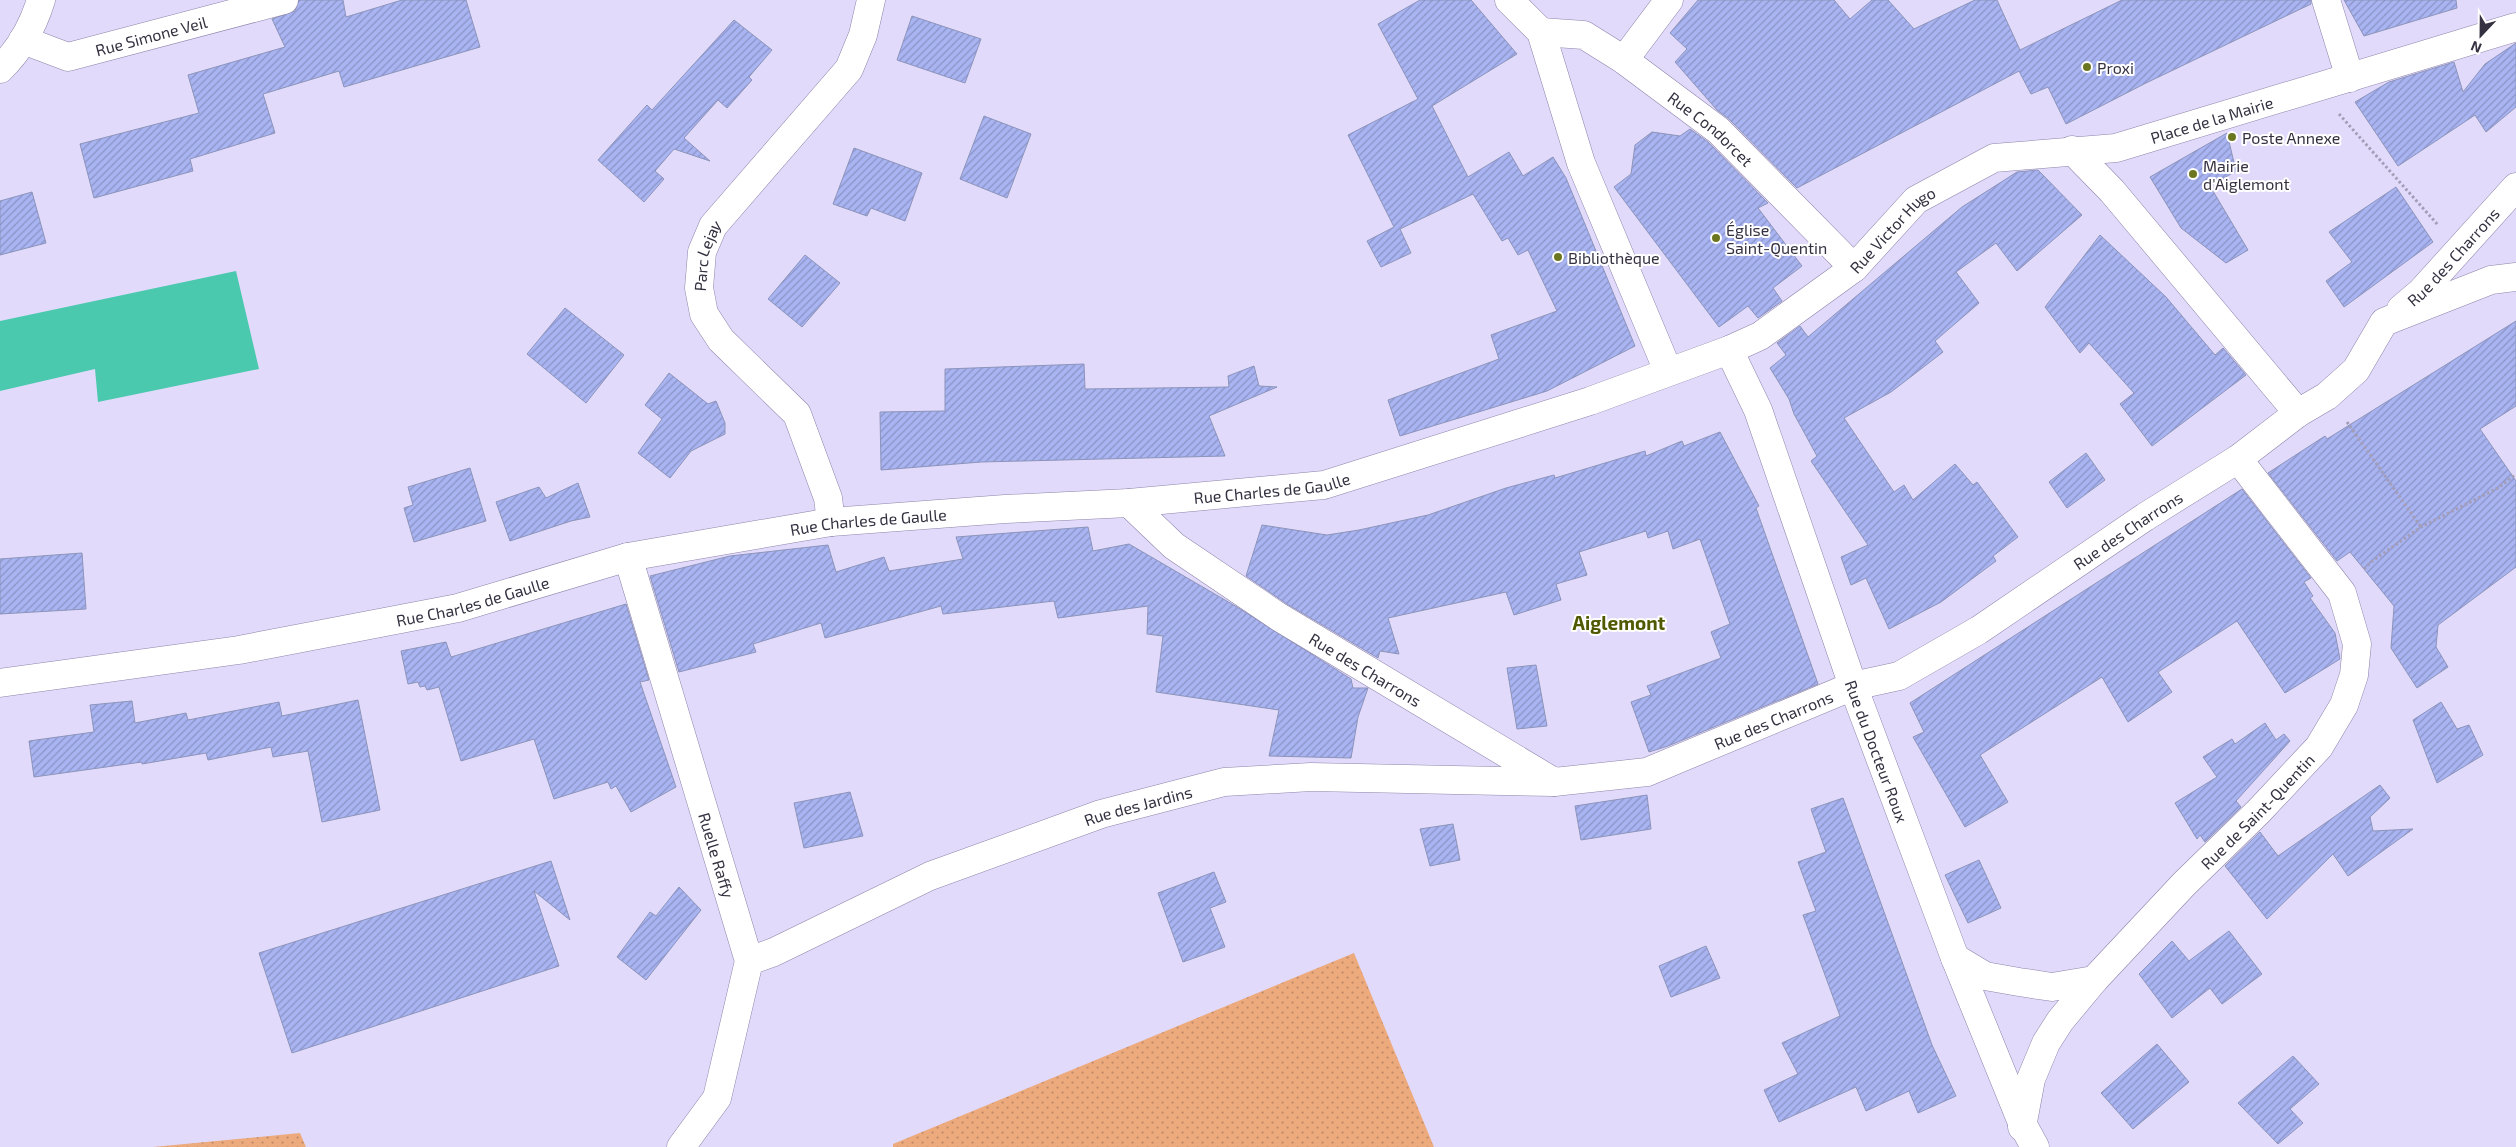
<svg xmlns="http://www.w3.org/2000/svg" width="2516" height="1147" viewBox="0 0 2516 1147" font-family="'Exo 2',sans-serif">
  <defs>
    <pattern id="grass-dots" width="8" height="8" patternUnits="userSpaceOnUse" patternTransform="scale(1.25)"><rect width="8" height="8" fill="#ecaa7d"/><path d="M2 2h.1M6 6h.1" fill="none" stroke="#c08b68" stroke-width="1.8" stroke-linecap="round"/></pattern>
    <pattern id="building-hatch" width="6" height="6" patternUnits="userSpaceOnUse" patternTransform="scale(1.25)"><rect width="6" height="6" fill="#a9b4f2"/><path d="M-1 1l2-2M0 6l6-6M5 7l2-2" fill="none" stroke="#8a93c6"/></pattern>
  </defs>
  <rect width="100%" height="100%" fill="#e2dafb"/>
  <g fill="url(#grass-dots)">
    <polygon points="1354,953 1434,1147 893,1147 893,1144"/>
    <polygon points="300,1133 306,1147 153,1147"/>
  </g>
  <polygon fill="#4bc9ae" points="236,271 259,369 98,402 95,369 0,391 0,321"/>
  <g fill="url(#building-hatch)" stroke="#8c94ba">
    <polygon points="299,0 343,0 346,17 402,0 466,0 480,47 344,87 339,71 263,94 275,133 190,159 193,171 94,198 80,144 199,113 188,75 285,47 272,19 295,11"/>
    <polygon points="1420,0 1471,0 1517,54 1432,106 1468,177 1509,152 1523,176 1553,157 1566,178 1635,346 1547,391 1400,436 1388,400 1499,359 1491,335 1557,311 1528,250 1518,255 1508,238 1502,241 1473,194 1400,229 1411,253 1381,267 1367,241 1394,227 1348,135 1418,99 1378,24"/>
    <polygon points="1698,0 1834,0 1850,19 1872,0 1888,0 1914,29 1975,0 1997,0 2020,50 2122,0 2311,0 2311,4 2146,83 2066,124 2048,87 2031,94 2019,71 1797,188 1729,119 1717,110 1675,62 1687,49 1670,33"/>
    <polygon points="2344,0 2456,0 2457,8 2364,36"/>
    <polygon points="912,16 981,39 965,83 897,60"/>
    <polygon points="734,20 772,50 749,77 752,80 727,108 718,100 684,138 710,161 674,149 655,171 664,179 644,202 598,160 647,105 652,110"/>
    <polygon points="2516,43 2516,107 2486,132 2475,115 2398,166 2355,102 2389,82 2454,62 2463,92 2485,64"/>
    <polygon points="984,116 1031,134 1007,198 960,179"/>
    <polygon points="1690,129 1708,142 1768,203 1758,208 1802,266 1773,288 1782,301 1758,318 1748,306 1719,327 1614,187 1631,174 1635,145 1652,132 1680,136"/>
    <polygon points="2227,133 2236,171 2210,186 2248,250 2226,263 2181,228 2150,177"/>
    <polygon points="854,148 922,173 905,221 871,208 867,216 833,204"/>
    <polygon points="2038,170 2082,215 2017,271 1996,243 1956,272 1979,303 1935,341 1943,352 1891,392 1844,418 1894,492 1904,485 1913,500 1955,464 1973,485 1977,482 2018,537 1993,556 1996,561 1941,602 1889,629 1866,578 1851,585 1841,557 1868,545 1811,461 1817,456 1794,414 1789,399 1770,368 1786,355 1777,343 1800,326 1808,337 1962,207 2017,172"/>
    <polygon points="2396,187 2433,242 2344,307 2326,281 2352,262 2329,232"/>
    <polygon points="32,192 46,243 0,255 0,201"/>
    <polygon points="2100,235 2166,297 2215,355 2223,348 2246,375 2152,446 2120,404 2134,393 2089,343 2080,353 2045,307"/>
    <polygon points="805,255 840,283 802,327 768,299"/>
    <polygon points="565,308 624,355 586,403 527,354"/>
    <polygon points="2516,321 2516,406 2480,429 2516,481 2516,567 2438,625 2436,647 2448,667 2417,688 2391,648 2394,606 2350,552 2337,561 2268,473 2325,436 2327,439"/>
    <polygon points="1084,364 1085,389 1229,387 1228,376 1254,366 1259,386 1277,387 1209,416 1225,456 981,462 881,470 880,412 945,411 945,369"/>
    <polygon points="669,373 708,404 716,401 725,423 725,434 691,451 670,478 638,453 662,419 645,405"/>
    <polygon points="1720,432 1759,506 1756,508 1818,684 1668,746 1649,752 1631,702 1651,695 1647,686 1721,658 1711,632 1730,624 1700,539 1673,549 1668,531 1648,538 1646,531 1579,552 1587,575 1556,584 1561,600 1514,615 1506,592 1388,618 1399,654 1380,651 1378,658 1287,604 1246,576 1262,525 1327,535 1359,530 1428,515 1506,488 1554,475 1555,478 1645,451 1646,456 1682,441 1684,446"/>
    <polygon points="2086,453 2105,480 2067,508 2049,482"/>
    <polygon points="470,468 486,521 414,542 404,508 413,505 408,487"/>
    <polygon points="578,483 590,517 571,521 510,541 496,502 539,487 546,498"/>
    <polygon points="2242,489 2311,578 2304,582 2313,596 2310,598 2335,633 2340,659 2285,693 2237,621 2158,672 2172,692 2128,722 2102,677 1980,755 2008,802 1965,827 1913,737 1924,732 1910,703"/>
    <polygon points="1088,527 1093,551 1129,544 1237,607 1351,679 1353,688 1368,688 1358,717 1351,758 1269,756 1279,710 1156,692 1163,636 1147,634 1148,606 1058,618 1054,601 943,614 941,606 825,638 821,623 753,644 756,652 679,672 650,576 730,556 828,545 836,572 884,557 889,571 963,559 956,537"/>
    <polygon points="82,553 86,609 0,614 0,559"/>
    <polygon points="626,604 649,680 640,682 676,787 631,812 616,786 611,789 608,782 554,799 534,739 461,761 439,687 427,690 425,686 420,687 418,682 408,684 401,651 446,642 451,657"/>
    <polygon points="1536,665 1547,726 1517,729 1507,668"/>
    <polygon points="358,700 380,810 322,822 308,751 273,757 271,747 208,760 206,753 142,764 142,762 34,777 29,741 94,732 90,705 132,701 135,723 186,713 188,720 279,702 282,716"/>
    <polygon points="2441,702 2457,729 2469,725 2483,755 2437,783 2413,720"/>
    <polygon points="2265,723 2276,740 2284,734 2290,741 2236,801 2241,807 2205,842 2200,835 2197,839 2175,803 2217,777 2203,757 2232,739 2235,744"/>
    <polygon points="2380,785 2390,798 2370,817 2373,831 2413,829 2348,876 2333,854 2267,919 2225,866 2260,832 2278,856"/>
    <polygon points="850,792 863,836 804,848 794,803"/>
    <polygon points="1647,795 1651,829 1581,840 1575,806"/>
    <polygon points="1843,798 1932,1045 1956,1096 1918,1113 1909,1091 1866,1111 1856,1087 1779,1122 1764,1090 1798,1074 1782,1043 1840,1016 1803,915 1816,911 1798,862 1826,852 1811,809"/>
    <polygon points="1453,824 1460,860 1430,866 1420,829"/>
    <polygon points="1979,860 2001,908 1968,923 1945,875"/>
    <polygon points="551,861 570,920 534,891 559,966 292,1053 259,953"/>
    <polygon points="1214,872 1226,902 1210,908 1225,947 1183,962 1158,893"/>
    <polygon points="679,887 701,910 646,980 617,957 650,912 656,916"/>
    <polygon points="2229,931 2262,974 2222,1004 2210,988 2172,1018 2139,974 2172,941 2189,961"/>
    <polygon points="1706,946 1720,978 1671,997 1659,966"/>
    <polygon points="2157,1044 2189,1082 2133,1129 2101,1093"/>
    <polygon points="2293,1056 2319,1084 2290,1109 2303,1123 2278,1144 2238,1103"/>
  </g>
  <g fill="none" stroke-linecap="round" stroke-linejoin="round">
    <g stroke="#8e84aa" stroke-width="29">
      <g id="minor">
        <polyline points="1509,0 1541,32 1581,163 1668,371"/>
        <polyline points="2326,0 2350,78"/>
        <path id="s1" d="M1541 32 1584 35 1624 60 1718 130 1854 268"/>
        <path id="s2" d="M23 40 68 57 284 0"/>
        <polyline points="1624,60 1669,0"/>
        <path d="M0 69C20 50 33 26 41 0"/>
        <polyline points="2072,150 2112,191 2298,413"/>
        <path id="s3" d="M2401 309 2421 292 2516 187"/>
        <path id="s4" d="M1729 350 1758 410 1853 686 1955 958 2023 1125 2035 1147"/>
        <path id="s5" d="M1129 503 1174 546 1279 617 1554 782 1647 772 1853 686 1899 676 1979 630 2145 517 2238 459 2298 413 2327 396 2356 370 2384 322 2491 280 2516 277"/>
        <path id="s6" d="M831 522 828 498 797 414 721 340 704 314 699 288 702 252 713 226 849 69 863 35 871 0"/>
        <path id="s7" d="M628 557 749 961 717 1098 681 1147"/>
        <path id="s8" d="M0 683 239 650 458 608 628 557 831 522 1005 509 1129 503 1324 485 1590 401 1729 350 1760 336 1854 268 1916 200 1994 158 2116 148 2516 27"/>
        <polyline points="1955,958 1985,976 2019,982 2052,987 2094,980"/>
        <path id="s9" d="M749 961 774 952 930 876 1101 814 1224 782 1311 777 1554 782"/>
        <path id="s10" d="M2022 1127 2031 1079 2046 1043 2060 1021 2094 980 2184 884 2259 811 2319 747 2344 705 2354 675 2357 644 2342 593 2238 459"/>
      </g>
    </g>
    <g stroke="#a39db7" stroke-width="3" stroke-dasharray="2.5 2.5" stroke-linecap="butt">
      <polyline points="2339,114 2438,225"/>
      <polyline points="2347,422 2421,527"/>
      <polyline points="2364,569 2371,562 2421,527 2498,488 2516,474"/>
    </g>
    <use href="#minor" stroke="#fff" stroke-width="28"/>
  </g>
  <g fill="#6c7620" stroke="#fff" stroke-width="2">
    <circle cx="2087" cy="67" r="5"/>
    <circle cx="2232" cy="137" r="5"/>
    <circle cx="2193" cy="174" r="5"/>
    <circle cx="1716" cy="238" r="5"/>
    <circle cx="1558" cy="257" r="5"/>
  </g>
  <g text-anchor="middle" dominant-baseline="central" stroke-width="4" stroke-linejoin="round" paint-order="stroke">
    <g font-size="16" fill="#353141" stroke="#fff">
      <text stroke="none"><textPath href="#s2" startOffset="134">Rue Simone Veil</textPath></text>
      <text stroke="none"><textPath href="#s8" startOffset="2322">Place de la Mairie</textPath></text>
      <text stroke="none"><textPath href="#s1" startOffset="201">Rue Condorcet</textPath></text>
      <text stroke="none"><textPath href="#s8" startOffset="1974">Rue Victor Hugo</textPath></text>
      <text stroke="none"><textPath href="#s3" startOffset="74">Rue des Charrons</textPath></text>
      <text stroke="none"><textPath href="#s6" startOffset="311">Parc Lejay</textPath></text>
      <text stroke="none"><textPath href="#s8" startOffset="1290">Rue Charles de Gaulle</textPath></text>
      <text stroke="none"><textPath href="#s8" startOffset="885">Rue Charles de Gaulle</textPath></text>
      <text stroke="none"><textPath href="#s5" startOffset="1145">Rue des Charrons</textPath></text>
      <text stroke="none"><textPath href="#s8" startOffset="480">Rue Charles de Gaulle</textPath></text>
      <text stroke="none"><textPath href="#s5" startOffset="290">Rue des Charrons</textPath></text>
      <text stroke="none"><textPath href="#s5" startOffset="740">Rue des Charrons</textPath></text>
      <text stroke="none"><textPath href="#s4" startOffset="428">Rue du Docteur Roux</textPath></text>
      <text stroke="none"><textPath href="#s9" startOffset="420">Rue des Jardins</textPath></text>
      <text stroke="none"><textPath href="#s10" startOffset="402">Rue de Saint-Quentin</textPath></text>
      <text stroke="none"><textPath href="#s7" startOffset="311">Ruelle Raffy</textPath></text>
    </g>
    <g font-size="16" fill="#353141" stroke="#fff" text-anchor="start">
      <text x="2097" y="67">Proxi</text>
      <text x="2242" y="137">Poste Annexe</text>
      <text x="2203" y="165">Mairie<tspan x="2203" dy="18">d'Aiglemont</tspan></text>
      <text x="1726" y="229">Église<tspan x="1726" dy="18">Saint-Quentin</tspan></text>
      <text x="1568" y="257">Bibliothèque</text>
    </g>
    <g font-size="19" font-weight="bold" fill="#505800" stroke="#fff">
      <text x="1619" y="622">Aiglemont</text>
    </g>
  </g>
  <g transform="translate(2481 35) rotate(202)" stroke="#ffffff" stroke-width="4" paint-order="stroke">
  <path d="M0-4L9 19L0 12L-9 19Z" fill="#353141"/>
  <text y="-8" font-size="14" font-weight="bold" text-anchor="middle" fill="#353141">N</text>
  </g>
</svg>
